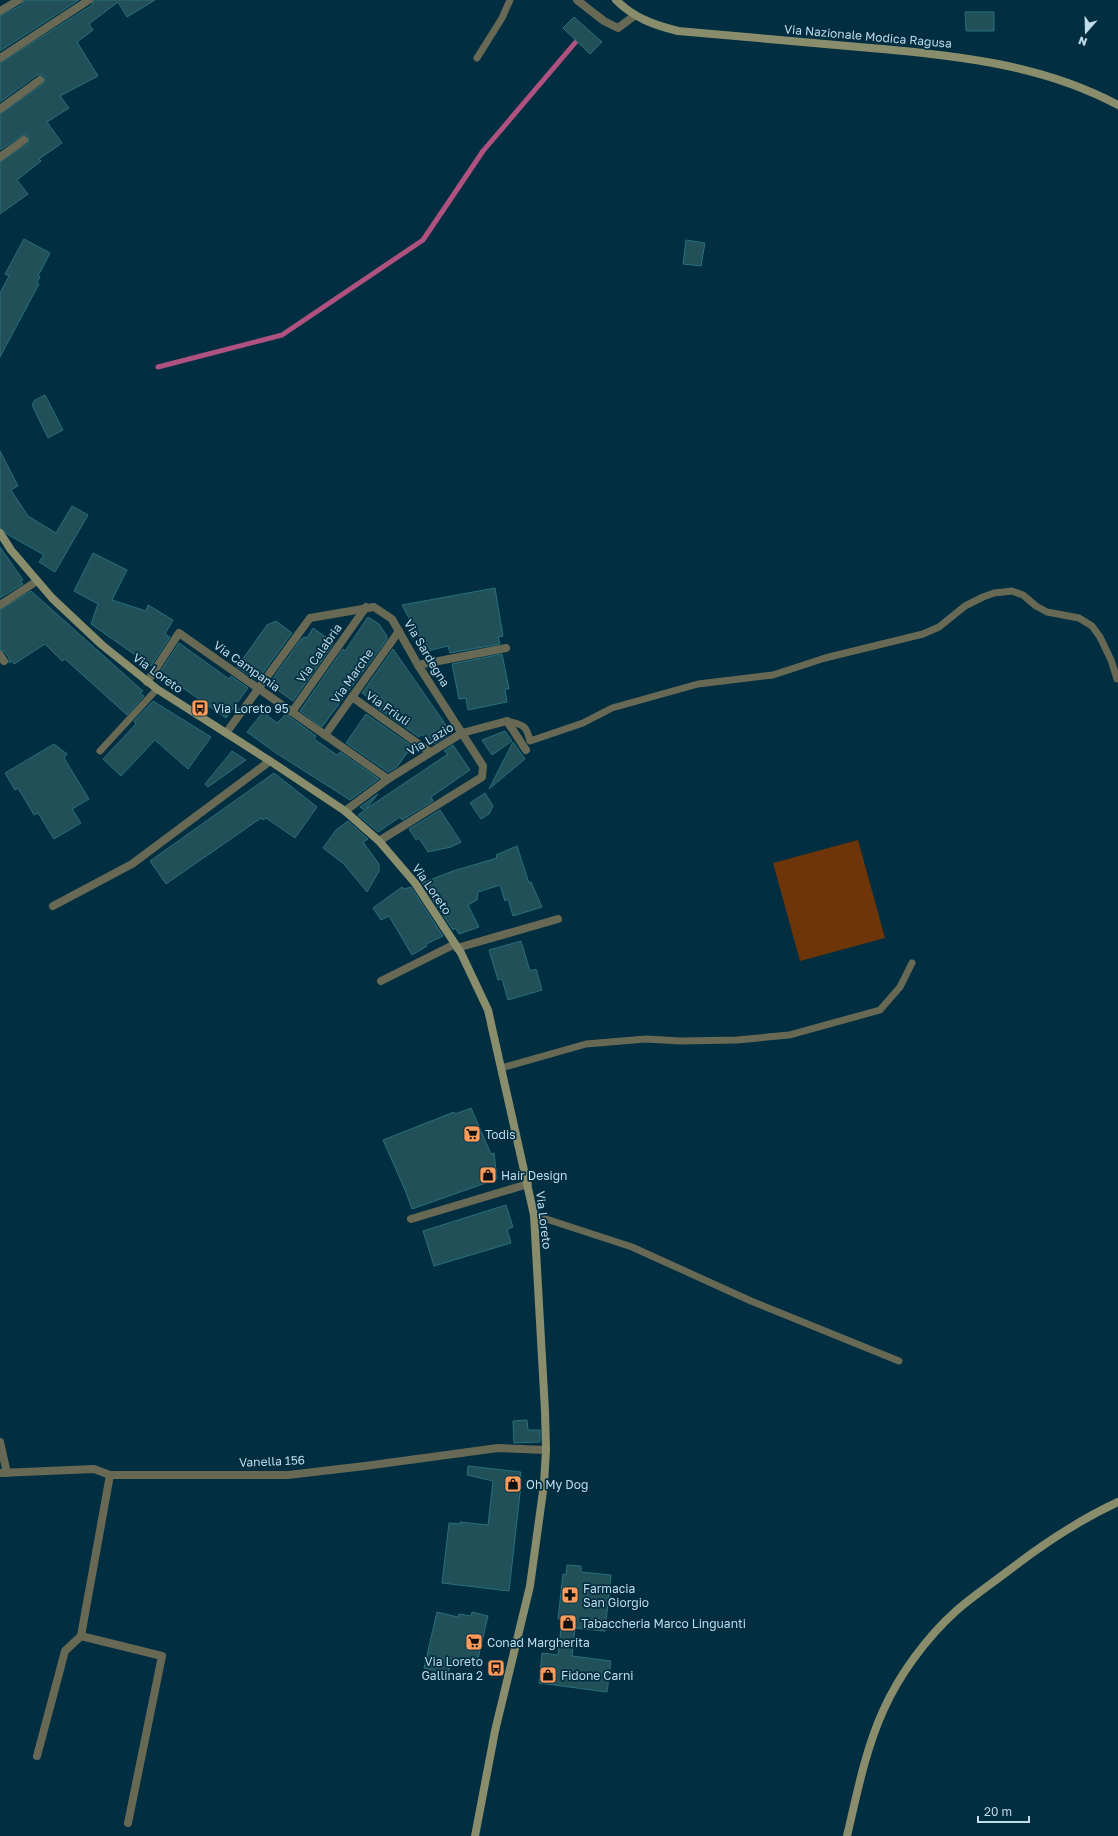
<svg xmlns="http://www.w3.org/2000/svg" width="1118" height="1836" viewBox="0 0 1118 1836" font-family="'Golos Text',sans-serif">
  <rect width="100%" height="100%" fill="#012e40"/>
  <polygon fill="#6d3508" points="858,840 885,938 800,961 773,863"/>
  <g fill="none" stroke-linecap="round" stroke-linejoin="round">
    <polyline stroke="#af527f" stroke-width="5" points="158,367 282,335 423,240 483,151 580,37"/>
  </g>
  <g fill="#215059" stroke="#2a6f7b">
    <polygon points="24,0 79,0 0,51 0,16 22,5"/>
    <polygon points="94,0 155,0 127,17 118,2 89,24 93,30 77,42 98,76 60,96 69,108 47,122 62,143 39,159 41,161 17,180 28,194 0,214 0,162 27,144 29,140 27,135 23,135 0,150 0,114 43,84 45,80 43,75 37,75 0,102 0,63 92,5"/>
    <polygon points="965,12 994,12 994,31 966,31"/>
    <polygon points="574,17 602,42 590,54 563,28"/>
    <polygon points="24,239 50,253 38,276 40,277 37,282 39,284 0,357 0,293 9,276 5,274"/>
    <polygon points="686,240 705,243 701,266 683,264"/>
    <polygon points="45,395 63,430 48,438 32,405 35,400"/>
    <polygon points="0,451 18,486 11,490 28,516 56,533 72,506 88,515 55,572 39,562 44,555 7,534 0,528"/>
    <polygon points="0,547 23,580 20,581 23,584 0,598"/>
    <polygon points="93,553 127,570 112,600 146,611 148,605 173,620 165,634 170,637 151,666 91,624 98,604 74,591"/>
    <polygon points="495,588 503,636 498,637 500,644 450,653 448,646 427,651 402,605"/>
    <polygon points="31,591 143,691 140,693 144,696 127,715 65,659 62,661 45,644 14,664 12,661 9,663 9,658 5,652 0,650 0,610"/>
    <polygon points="368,617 379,624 387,636 387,639 322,727 300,711 343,649 345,651"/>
    <polygon points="276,621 292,633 260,677 258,675 255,679 237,667 267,625"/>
    <polygon points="313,628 334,643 293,701 269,684 301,639 305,637 307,638"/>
    <polygon points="179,643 229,679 231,676 248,688 226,718 160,672"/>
    <polygon points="393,649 448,728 444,730 447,736 434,744 421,734 419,737 373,705 375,702 362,693"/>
    <polygon points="502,654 509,689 505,689 507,702 468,710 466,698 459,699 452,664"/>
    <polygon points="153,701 211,737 188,769 155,740 121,776 103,759 136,724 134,721"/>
    <polygon points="263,712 277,723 286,714 316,736 314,739 337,755 340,752 379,779 350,800 276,753 247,732"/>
    <polygon points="366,714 412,746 397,767 388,772 346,743"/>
    <polygon points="505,731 512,741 492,755 482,740"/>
    <polygon points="513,742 525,759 489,789"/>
    <polygon points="54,744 67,754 64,758 89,799 72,809 81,823 54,839 38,813 34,815 18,788 15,790 5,773"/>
    <polygon points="453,745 470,770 431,797 433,801 402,820 400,817 378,832 358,815 365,810 360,807 378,794 366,809 448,754 444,751"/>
    <polygon points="232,751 246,760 208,787 205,784"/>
    <polygon points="274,773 317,807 295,838 266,818 263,820 261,818 166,884 150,861"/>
    <polygon points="485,793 493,806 489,814 481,819 470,803"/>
    <polygon points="440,810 461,842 451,847 428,852 419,838 416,840 409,829"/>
    <polygon points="348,821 368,839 363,842 379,864 379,871 367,892 344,864 323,848 336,830"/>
    <polygon points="517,846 529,883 531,882 542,907 513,916 508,899 505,901 500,885 478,892 477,900 468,905 479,927 459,934 455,928 453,930 422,883 453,871 497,858 496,855"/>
    <polygon points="402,887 404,889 411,887 443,936 426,944 427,946 412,955 389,916 381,920 373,908"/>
    <polygon points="521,941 530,971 536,969 542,990 508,1000 502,979 498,980 489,950"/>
    <polygon points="471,1108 491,1154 494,1153 497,1179 412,1209 405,1190 383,1140 454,1112 455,1114"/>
    <polygon points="506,1205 513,1227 507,1229 511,1243 434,1266 423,1231"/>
    <polygon points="527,1420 528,1430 540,1430 540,1442 514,1443 513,1421"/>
    <polygon points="468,1466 521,1472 519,1485 521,1485 509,1591 442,1583 449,1523 460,1524 460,1522 488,1525 493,1481 467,1475"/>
    <polygon points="567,1565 581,1566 581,1572 611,1575 605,1631 575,1628 572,1656 611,1661 607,1692 539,1683 542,1653 558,1655 562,1619 558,1619 563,1574 566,1575"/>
    <polygon points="437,1612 458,1617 459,1614 471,1616 472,1612 488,1616 476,1667 451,1662 448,1674 424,1668"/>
  </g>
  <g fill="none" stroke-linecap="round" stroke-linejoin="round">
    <g stroke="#676954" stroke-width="7">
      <polyline points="477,58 502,18 510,0"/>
      <path d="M507 721C523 725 526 724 530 741L583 723 612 708 698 684 773 675 825 658 923 634 939 627 965 606 983 597 994 593 1012 591 1023 595 1036 606 1047 612 1079 618 1092 626 1100 637 1111 660 1117 679"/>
      <polyline points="100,751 157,689"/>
      <polyline points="501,1068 586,1044 646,1039 681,1041 737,1040 789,1035 880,1010 900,987 912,963"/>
      <polyline points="534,1215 632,1247 751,1301 899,1361"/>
    </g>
    <g stroke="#676954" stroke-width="8">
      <polyline points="577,0 604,21 618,28 634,16"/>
      <polyline points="0,11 19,0"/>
      <polyline points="0,58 89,0"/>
      <polyline points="0,109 40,80"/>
      <polyline points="0,157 24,140"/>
      <polyline points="0,605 37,581"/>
      <polyline points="0,655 4,661"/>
      <polyline points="418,665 506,648"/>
      <polyline points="147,682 179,633 388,779"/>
      <polyline points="352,697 430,752"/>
      <polyline points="292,712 366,607"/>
      <polyline points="226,733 310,618 374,607 392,619 418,665 483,766 482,777 379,841"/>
      <polyline points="325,735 399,631"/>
      <polyline points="345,811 388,779 462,733 507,721 526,750"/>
      <polyline points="53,906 132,864 270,761"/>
      <polyline points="457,948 558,919"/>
      <polyline points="381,981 455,944"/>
      <polyline points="411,1219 528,1184"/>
      <polyline points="0,1442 7,1473"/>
      <polyline points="0,1473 94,1469 110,1475 288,1475 365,1466 498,1448 546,1450"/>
      <polyline points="81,1636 162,1656 128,1823"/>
      <polyline points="37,1756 65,1651 81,1636 110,1475"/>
    </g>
    <g stroke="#8a8d6b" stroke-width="8">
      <path d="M616 0C634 18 654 25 678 31 738 36 799 42 859 47 949 55 1038 62 1118 105"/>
      <polyline points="0,533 11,550 52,598 102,645 157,689 270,761 345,811 379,841 415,883 461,953 488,1010 534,1215 545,1411 546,1450 544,1484 530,1586 495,1731 475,1836"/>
      <path d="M847 1836C857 1794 865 1751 883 1711 899 1675 926 1638 956 1611 972 1597 991 1584 1008 1571 1043 1544 1079 1520 1118 1502"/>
    </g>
  </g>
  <defs>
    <g id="bus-square" transform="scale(0.9)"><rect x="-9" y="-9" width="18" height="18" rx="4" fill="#ff9b5a" stroke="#012e40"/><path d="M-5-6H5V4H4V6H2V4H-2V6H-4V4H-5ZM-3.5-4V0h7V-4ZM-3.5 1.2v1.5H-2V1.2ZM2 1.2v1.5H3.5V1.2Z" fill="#111"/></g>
    <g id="supermarket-square" transform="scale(0.9)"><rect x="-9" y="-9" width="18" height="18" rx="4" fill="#ff9b5a" stroke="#012e40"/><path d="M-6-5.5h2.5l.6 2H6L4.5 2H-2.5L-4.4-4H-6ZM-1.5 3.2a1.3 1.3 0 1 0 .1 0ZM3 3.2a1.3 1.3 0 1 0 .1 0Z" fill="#111"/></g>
    <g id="shop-square" transform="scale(0.9)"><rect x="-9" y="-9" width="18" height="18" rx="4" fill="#ff9b5a" stroke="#012e40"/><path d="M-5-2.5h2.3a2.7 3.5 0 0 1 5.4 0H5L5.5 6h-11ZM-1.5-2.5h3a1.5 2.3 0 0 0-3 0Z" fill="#111"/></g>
    <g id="pharmacy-square" transform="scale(0.9)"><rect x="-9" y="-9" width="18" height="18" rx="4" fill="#ff9b5a" stroke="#012e40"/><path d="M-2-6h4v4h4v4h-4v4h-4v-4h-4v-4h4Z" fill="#111"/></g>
  </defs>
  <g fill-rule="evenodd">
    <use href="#bus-square" x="200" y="708"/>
    <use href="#supermarket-square" x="472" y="1134"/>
    <use href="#shop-square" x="488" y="1175"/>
    <use href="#shop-square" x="513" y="1484"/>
    <use href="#pharmacy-square" x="570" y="1595"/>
    <use href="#shop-square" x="568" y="1623"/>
    <use href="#supermarket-square" x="474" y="1642"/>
    <use href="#bus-square" x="496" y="1668"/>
    <use href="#shop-square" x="548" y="1675"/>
  </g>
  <g text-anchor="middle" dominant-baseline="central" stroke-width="3.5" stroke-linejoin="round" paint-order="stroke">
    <g font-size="12" fill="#c0dbea" stroke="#012e40">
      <text transform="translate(868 36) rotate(5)">Via Nazionale Modica Ragusa</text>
      <text transform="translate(319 653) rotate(-55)">Via Calabria</text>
      <text transform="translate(427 653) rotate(59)">Via Sardegna</text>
      <text transform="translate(247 666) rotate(35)">Via Campania</text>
      <text transform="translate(158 673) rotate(36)">Via Loreto</text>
      <text transform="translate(352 676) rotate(-55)">Via Marche</text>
      <text transform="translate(388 708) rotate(35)">Via Friuli</text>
      <text transform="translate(430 739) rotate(-31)">Via Lazio</text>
      <text transform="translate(432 889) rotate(55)">Via Loreto</text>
      <text transform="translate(544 1220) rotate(83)">Via Loreto</text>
      <text transform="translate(272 1461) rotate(-2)">Vanella 156</text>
    </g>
    <g font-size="12" fill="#c0dbea" stroke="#012e40" text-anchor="start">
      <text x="213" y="708">Via Loreto 95</text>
      <text x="485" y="1134">Todis</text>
      <text x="501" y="1175">Hair Design</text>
      <text x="526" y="1484">Oh My Dog</text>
      <text x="583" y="1588">Farmacia<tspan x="583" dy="14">San Giorgio</tspan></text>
      <text x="581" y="1623">Tabaccheria Marco Linguanti</text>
      <text x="487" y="1642">Conad Margherita</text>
      <text x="483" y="1661" text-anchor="end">Via Loreto<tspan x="483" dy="14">Gallinara 2</tspan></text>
      <text x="561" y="1675">Fidone Carni</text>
    </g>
  </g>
  <g transform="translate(1086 32) rotate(200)" stroke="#012e40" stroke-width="3" paint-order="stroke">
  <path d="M0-3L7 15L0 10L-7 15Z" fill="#c0dbea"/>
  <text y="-6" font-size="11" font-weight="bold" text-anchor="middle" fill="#c0dbea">N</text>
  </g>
  <path d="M978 1816v6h51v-6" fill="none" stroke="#c0dbea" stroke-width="2"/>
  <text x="984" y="1816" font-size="12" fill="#c0dbea" stroke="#012e40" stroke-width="3" paint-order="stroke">20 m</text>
</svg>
